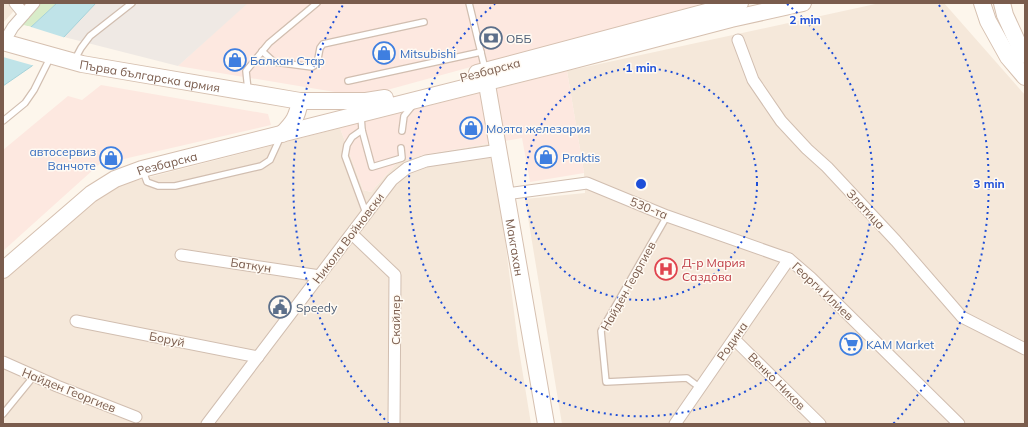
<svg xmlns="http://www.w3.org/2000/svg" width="1028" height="427" viewBox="0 0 1028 427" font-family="Mulish,sans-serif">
  <rect width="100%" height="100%" fill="#fdf6ec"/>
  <g fill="#f5e8da">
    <polygon points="3,3 21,3 3,23"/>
    <polygon points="880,3 944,3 1025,95 1025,424 562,424 525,199 585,193 584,173 567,71"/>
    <polygon points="340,128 363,190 371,192 396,164 406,159 434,153 493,143 518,344 531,424 3,424 3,277 94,199 119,185"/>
  </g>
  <g fill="#fde8e0">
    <polygon points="247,3 705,3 387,90 347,94 178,66"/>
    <polygon points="567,71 584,173 530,182 522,138 434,153 406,159 396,164 371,192 363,190 340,128"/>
    <polygon points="101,85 268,114 271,125 128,158 109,163 104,160 3,251 3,150 68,96 82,100"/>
  </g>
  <polygon fill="#efe9e4" points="96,3 248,3 178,66 64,37"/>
  <polygon fill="#d8ecc9" points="34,3 57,3 31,27 24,25 4,42"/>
  <polygon fill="#bfe3e8" stroke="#a5d3da" points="57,3 96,3 64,37 32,66 3,86 3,50 31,27"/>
  <polygon fill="#fdf6ec" points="28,26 66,38 35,66 3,57 3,47"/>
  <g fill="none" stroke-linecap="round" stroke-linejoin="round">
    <g stroke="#d1beb0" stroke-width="8">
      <g id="lane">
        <polyline points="469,3 485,69"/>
        <polyline points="262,51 274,62 312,67 317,64 320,48 323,44 424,22"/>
        <polyline points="74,61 81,48 90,36 132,3"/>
        <polyline points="348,81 481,52"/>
        <polyline points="248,90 246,71 269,43 317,3"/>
        <polyline points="361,116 362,130 372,167 402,158 401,148"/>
        <polyline points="3,121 25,103 34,90 51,56"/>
        <polyline points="362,130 352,137 347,145 345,156 366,213"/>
        <polyline points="402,131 404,116 413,105"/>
        <polyline points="143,171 147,182 158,186 175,186 261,166 270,160 281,136"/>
        <polyline points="667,216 601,331 606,382 687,378 699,387"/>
        <polyline points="3,414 34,376"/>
      </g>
    </g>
    <g stroke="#d1beb0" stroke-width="13">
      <g id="street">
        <polyline points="15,3 24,14"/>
        <polyline points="738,40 753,80 781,121 807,149 827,167 896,241 962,317 1025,349"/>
        <polyline points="4,42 13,27 34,3"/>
        <polyline points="506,194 587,183 667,216 789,259 811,278 959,424"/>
        <polyline points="352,234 395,275 394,424"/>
        <polyline points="181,255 320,276"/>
        <polyline points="76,321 258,357"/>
        <polyline points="734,339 820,424"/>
        <polyline points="3,362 57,386 136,417"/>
        <polyline points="207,424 392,180 407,168 426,161 499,150"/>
        <polyline points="675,424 789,259"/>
      </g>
    </g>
    <g stroke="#d6c0b0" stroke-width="18">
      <g id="secondary">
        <polyline points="982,3 988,21 1008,57 1025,77"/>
        <polyline points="1002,3 1005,15 1021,50 1025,55"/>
        <path id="s1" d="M3 42 82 64 300 101H366L385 98"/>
        <polyline points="477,73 740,3"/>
        <path id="s2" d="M485 73 546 424"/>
        <path d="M282 134C294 122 297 117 300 101"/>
        <path id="s3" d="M3 270 91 194 115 179 142 169 559 64 731 19 803 3"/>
      </g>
    </g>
    <use href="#lane" stroke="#fff" stroke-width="5.5"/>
    <use href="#street" stroke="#fff" stroke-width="11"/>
    <use href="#secondary" stroke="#fff" stroke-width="16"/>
  </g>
  <g fill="none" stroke="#1d4ed8" stroke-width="2" stroke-dasharray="2 4">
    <circle cx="641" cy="184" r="116"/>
    <path d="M787 4A232 232 0 1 1 495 4"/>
    <path d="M389 424A348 348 0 0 1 343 5M939 5A348 348 0 0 1 893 424"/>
  </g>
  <defs>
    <g id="bank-ring" transform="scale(1.15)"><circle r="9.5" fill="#fffaf3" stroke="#5c6f8a" stroke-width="1.5"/><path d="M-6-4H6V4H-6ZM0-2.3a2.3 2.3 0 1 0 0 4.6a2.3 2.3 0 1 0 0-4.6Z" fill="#5c6f8a"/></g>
    <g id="shop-ring" transform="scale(1.15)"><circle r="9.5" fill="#fffaf3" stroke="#3f7fe0" stroke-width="1.5"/><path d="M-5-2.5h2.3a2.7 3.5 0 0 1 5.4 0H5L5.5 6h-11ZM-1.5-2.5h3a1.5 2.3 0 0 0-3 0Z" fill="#3f7fe0"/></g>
    <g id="hospital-ring" transform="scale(1.15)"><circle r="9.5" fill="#fffaf3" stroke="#e0444e" stroke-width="1.5"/><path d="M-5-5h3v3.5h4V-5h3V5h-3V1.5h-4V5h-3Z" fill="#e0444e"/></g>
    <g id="civic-ring" transform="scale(1.15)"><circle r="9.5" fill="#fffaf3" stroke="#5c6f8a" stroke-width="1.5"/><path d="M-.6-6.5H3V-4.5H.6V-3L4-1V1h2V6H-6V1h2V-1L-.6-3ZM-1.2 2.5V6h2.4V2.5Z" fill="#5c6f8a"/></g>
    <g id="supermarket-ring" transform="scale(1.15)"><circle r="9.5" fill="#fffaf3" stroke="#3f7fe0" stroke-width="1.5"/><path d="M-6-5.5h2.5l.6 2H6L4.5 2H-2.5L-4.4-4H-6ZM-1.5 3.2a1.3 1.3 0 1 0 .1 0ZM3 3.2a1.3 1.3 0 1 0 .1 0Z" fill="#3f7fe0"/></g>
  </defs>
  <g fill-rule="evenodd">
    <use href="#bank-ring" x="491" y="38"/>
    <use href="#shop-ring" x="384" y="53"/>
    <use href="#shop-ring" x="235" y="60"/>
    <use href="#shop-ring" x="471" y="128"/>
    <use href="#shop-ring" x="546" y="157"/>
    <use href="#shop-ring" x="111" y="158"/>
    <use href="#hospital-ring" x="666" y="269"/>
    <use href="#civic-ring" x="280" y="307"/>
    <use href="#supermarket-ring" x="851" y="344"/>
  </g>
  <g text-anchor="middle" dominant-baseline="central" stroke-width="3" stroke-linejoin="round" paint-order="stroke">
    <g font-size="12" fill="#4e5e75" stroke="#fffaf3" text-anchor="start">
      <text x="506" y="38">ОББ</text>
      <text x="296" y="307">Speedy</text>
    </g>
    <g font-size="12" fill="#366cbe" stroke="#fffaf3" text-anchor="start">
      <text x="400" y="53">Mitsubishi</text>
      <text x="250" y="60">Балкан Стар</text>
      <text x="486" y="128">Моята железария</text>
      <text x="96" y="151" text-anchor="end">автосервиз<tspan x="96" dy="14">Ванчоте</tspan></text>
      <text x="562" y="157">Praktis</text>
      <text x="866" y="344">KAM Market</text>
    </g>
    <g font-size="12" fill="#7a5c4d" stroke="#fffaf3">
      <text transform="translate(490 70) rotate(-15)">Резбарска</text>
      <text stroke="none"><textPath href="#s1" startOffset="151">Първа българска армия</textPath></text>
      <text stroke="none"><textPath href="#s3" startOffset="199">Резбарска</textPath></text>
      <text transform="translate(649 208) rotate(22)">530-та</text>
      <text transform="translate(866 209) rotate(47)">Златица</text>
      <text transform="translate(348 238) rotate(-53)">Никола Войновски</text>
      <text stroke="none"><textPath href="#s2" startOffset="177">Макгахан</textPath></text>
      <text transform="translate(251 265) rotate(9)">Баткун</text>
      <text transform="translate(628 286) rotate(-61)">Найден Георгиев</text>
      <text transform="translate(823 291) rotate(43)">Георги Илиев</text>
      <text transform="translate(395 320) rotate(-90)">Скайлер</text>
      <text transform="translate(167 339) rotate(11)">Боруй</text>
      <text transform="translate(732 341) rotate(-55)">Родина</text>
      <text transform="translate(777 381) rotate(45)">Венко Ников</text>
      <text transform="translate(69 390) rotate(22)">Найден Георгиев</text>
    </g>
    <g font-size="12" fill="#be3a42" stroke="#fffaf3" text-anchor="start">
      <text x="682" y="262">Д-р Мария<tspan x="682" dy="14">Саздова</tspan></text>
    </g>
  </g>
  <circle cx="641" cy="184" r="6" fill="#1d4ed8" stroke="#fffaf3" stroke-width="2"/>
  <g font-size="12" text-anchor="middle" font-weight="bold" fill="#1d4ed8" stroke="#fffaf3" stroke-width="3" stroke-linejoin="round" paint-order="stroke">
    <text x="805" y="24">2 min</text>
    <text x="641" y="72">1 min</text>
    <text x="989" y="188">3 min</text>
  </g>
  <rect width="1028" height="427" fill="none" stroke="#7a5c4d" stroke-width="8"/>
</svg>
